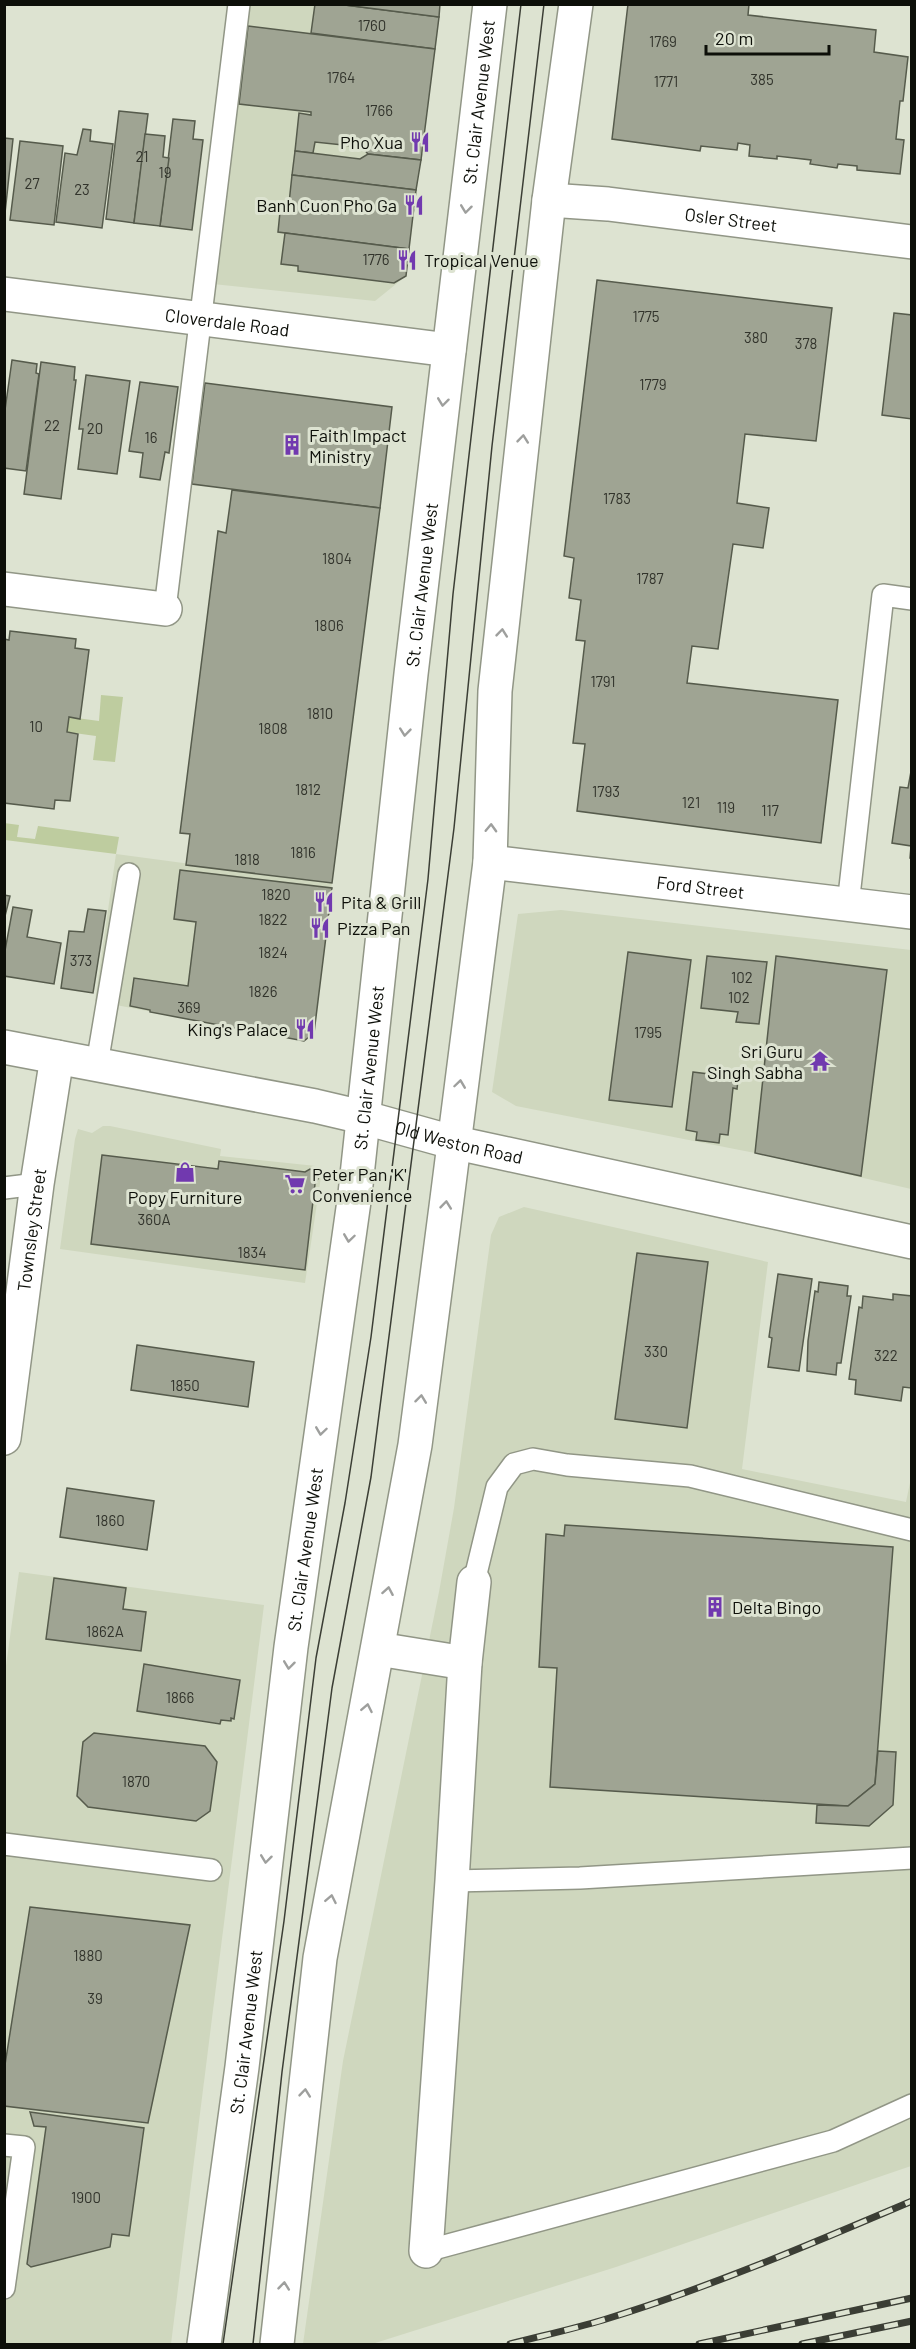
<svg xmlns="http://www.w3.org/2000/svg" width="916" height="2349" viewBox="0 0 916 2349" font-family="Barlow,sans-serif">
  <rect width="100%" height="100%" fill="#dde3d1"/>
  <g fill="#cfd7be">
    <polygon points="248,5 440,5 406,276 375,301 213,284"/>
    <polygon points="116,854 332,883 314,1033 304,1041 95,1001"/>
    <polygon points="561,910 911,950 911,1189 755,1153 516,1106 492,1092 518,914"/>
    <polygon points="103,1126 110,1126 221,1149 220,1156 316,1166 322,1170 305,1283 60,1249 75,1139 78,1129 92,1133"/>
    <polygon points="524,1207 768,1262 742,1469 906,1502 911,1478 911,2166 616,2267 372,2344 303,2344 343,2061 439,1592 454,1508 491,1235 499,1217"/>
    <polygon points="19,1572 264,1605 171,2344 5,2344 4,1680"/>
  </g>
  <g fill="#becc9f">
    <polygon points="101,695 123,697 115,762 93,760 96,736 67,732 69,717 99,721"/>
    <polygon points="4,823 19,825 17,837 35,839 38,826 119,837 116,854 5,840"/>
  </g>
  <g fill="#9fa493" stroke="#565b4c" stroke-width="1.5">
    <polygon points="315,4 337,4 439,17 435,49 311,33"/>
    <polygon points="337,4 440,4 439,17"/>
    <polygon points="628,4 749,4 748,15 876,30 874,52 908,57 903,101 900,101 896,139 904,140 900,174 857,170 857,166 838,164 837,168 810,164 811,160 777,156 777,159 749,156 750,145 738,143 737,150 701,146 700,151 612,139"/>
    <polygon points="248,26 435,49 421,160 368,154 362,147 315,142 313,153 295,151 299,113 311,115 311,112 239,104"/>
    <polygon points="119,111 148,114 134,223 106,219"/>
    <polygon points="173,119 195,121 193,139 203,140 192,230 160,226"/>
    <polygon points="83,129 91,130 90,141 113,144 102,228 56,222 65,153 77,155"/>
    <polygon points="145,134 165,136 163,157 169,158 160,226 134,223"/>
    <polygon points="4,138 13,139 5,213 4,213"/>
    <polygon points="20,141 63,146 54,225 10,220"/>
    <polygon points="295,151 360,159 368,154 421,160 416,190 292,175"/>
    <polygon points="292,175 416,190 409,249 278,232 281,202 289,203"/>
    <polygon points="285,233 409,249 406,276 394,283 298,271 298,266 281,264"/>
    <polygon points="597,280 832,308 816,441 745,434 737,503 769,508 763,548 733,544 718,649 692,646 687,683 838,700 821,843 577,811 585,744 573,743 585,641 576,640 581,600 569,598 574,558 564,556"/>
    <polygon points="894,313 912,315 912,419 882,415"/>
    <polygon points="12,360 37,364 36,373 39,374 26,471 4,468 4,417"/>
    <polygon points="41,362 75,367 74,380 76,380 61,499 24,494"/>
    <polygon points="86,375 130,381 117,474 78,469 83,429 79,429"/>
    <polygon points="140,382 178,387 169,453 165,452 160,480 140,477 143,453 129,451"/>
    <polygon points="205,383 392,407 380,508 192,484"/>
    <polygon points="232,490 380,508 332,883 186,865 190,834 180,833 218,531 226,533"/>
    <polygon points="10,631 76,639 75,648 89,650 80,719 69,717 67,732 78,734 70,801 55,800 54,809 4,803 4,639 9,640"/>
    <polygon points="912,766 912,858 910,858 911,846 892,843 900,787 908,788"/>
    <polygon points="180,870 332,888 314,1033 304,1041 150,1012 150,1010 130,1006 134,978 188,986 196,922 174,919"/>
    <polygon points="4,895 10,896 4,920"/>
    <polygon points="13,907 32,910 27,937 61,943 54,984 4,976 4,956"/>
    <polygon points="88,909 106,911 93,993 61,988 69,931 84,932"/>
    <polygon points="628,952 691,960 672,1107 609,1100"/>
    <polygon points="707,956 767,962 759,1024 736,1022 738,1012 701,1008"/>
    <polygon points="776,956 887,970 861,1176 755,1153"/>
    <polygon points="693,1072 733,1077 733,1079 738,1080 737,1089 733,1088 728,1135 720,1134 719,1143 696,1140 697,1132 686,1130"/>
    <polygon points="102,1155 218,1169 219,1161 305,1172 310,1169 315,1171 319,1177 315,1184 305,1270 91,1244"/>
    <polygon points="637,1253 708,1262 687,1428 615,1419"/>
    <polygon points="778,1274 812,1279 799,1371 768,1367 772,1338 769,1337"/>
    <polygon points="819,1282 848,1286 847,1296 851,1296 841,1363 837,1363 836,1375 807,1371 808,1341 815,1291 818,1292"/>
    <polygon points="893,1294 912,1296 911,1388 903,1387 901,1401 855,1394 856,1380 849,1379 859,1307 862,1308 863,1296 893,1300"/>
    <polygon points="137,1345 254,1362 248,1407 131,1390"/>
    <polygon points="67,1488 154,1501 147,1550 60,1537"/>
    <polygon points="565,1525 893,1547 875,1784 848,1806 550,1787 557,1668 539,1667 546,1534 564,1536"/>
    <polygon points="54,1578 126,1588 123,1609 146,1612 141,1651 46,1639"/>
    <polygon points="144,1664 240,1680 234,1719 231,1718 231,1721 221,1720 220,1724 137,1711"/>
    <polygon points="94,1733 205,1746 217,1762 210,1811 196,1821 88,1807 77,1796 83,1742"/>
    <polygon points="878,1751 896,1752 893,1805 869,1826 816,1823 817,1805 848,1806 875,1784"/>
    <polygon points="30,1907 190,1925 148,2123 4,2106 4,2071"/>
    <polygon points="30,2112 144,2128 129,2236 112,2234 110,2247 31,2267 27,2264 46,2127 34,2126"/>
  </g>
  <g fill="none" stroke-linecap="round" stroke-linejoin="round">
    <g stroke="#919686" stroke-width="24">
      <g id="lane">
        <polyline points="165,609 239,4"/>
        <polyline points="848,905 883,595 912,599"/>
        <polyline points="97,1064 129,874"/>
        <polyline points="4,1188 37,1184"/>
        <polyline points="474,1582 497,1487 514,1464 533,1459 567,1465 690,1476 912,1530"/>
        <polyline points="4,1844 211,1870"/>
        <polyline points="452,1881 580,1878 912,1858"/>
        <polyline points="4,2145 24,2147 4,2288"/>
        <polyline points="426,2251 833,2141 912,2105"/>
      </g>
    </g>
    <g stroke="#919686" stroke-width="36">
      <g id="street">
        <path id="s1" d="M549 200 608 204 912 242"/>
        <path id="s2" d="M4 294 449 350"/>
        <polyline points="4,589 165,609"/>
        <path id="s3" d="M490 862 912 912"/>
        <path id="s4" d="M4 1438 37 1184 57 1057"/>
        <polyline points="378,1649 465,1663"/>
        <polyline points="426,2251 452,1881 465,1663 474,1582"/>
      </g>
    </g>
    <g stroke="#919686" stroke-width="36">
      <g id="secondary">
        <path id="s5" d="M4 1047 315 1106 362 1117 452 1142 912 1242"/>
        <path id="s6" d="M204 2344 242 2067 291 1647 355 1194 411 674 490 4"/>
        <polyline points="277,2344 320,1958 415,1445 446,1207 490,862 495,691 549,200 576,4"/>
      </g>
    </g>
    <use href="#lane" stroke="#fff" stroke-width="21"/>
    <use href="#street" stroke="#fff" stroke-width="33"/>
    <use href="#secondary" stroke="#fff" stroke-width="33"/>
    <g stroke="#3b3e35" stroke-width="1.5">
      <polyline points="223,2344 284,1921 316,1658 345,1503 371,1337 428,879 453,594 521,4"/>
      <polyline points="253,2344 282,2072 332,1688 371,1477 454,828 492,446 544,4"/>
    </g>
    <g stroke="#3b3e35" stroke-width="7">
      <g id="rail">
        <path d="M510 2344C541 2336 573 2329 603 2320 708 2288 811 2244 912 2201"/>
        <polyline points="699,2344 912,2298"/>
        <polyline points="802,2344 912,2321"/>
      </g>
    </g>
    <use href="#rail" stroke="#dde3d1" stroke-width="4.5" stroke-dasharray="14" stroke-linecap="butt"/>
  </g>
  <defs><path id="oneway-chevron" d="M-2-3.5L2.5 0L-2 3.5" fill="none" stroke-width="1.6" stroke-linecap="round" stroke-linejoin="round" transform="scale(1.5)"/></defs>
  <g stroke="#9e9f9d">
    <use href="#oneway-chevron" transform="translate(466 209) rotate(97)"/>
    <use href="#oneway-chevron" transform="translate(443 402) rotate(97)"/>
    <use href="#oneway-chevron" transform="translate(523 439) rotate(-84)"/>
    <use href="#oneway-chevron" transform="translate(502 633) rotate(-84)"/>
    <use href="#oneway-chevron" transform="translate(405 732) rotate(96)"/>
    <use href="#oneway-chevron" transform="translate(491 828) rotate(-88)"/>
    <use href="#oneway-chevron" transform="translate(460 1084) rotate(-82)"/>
    <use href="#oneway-chevron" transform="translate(446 1205) rotate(-84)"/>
    <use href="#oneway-chevron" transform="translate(349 1238) rotate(98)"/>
    <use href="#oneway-chevron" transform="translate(421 1399) rotate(-83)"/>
    <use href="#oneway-chevron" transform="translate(321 1431) rotate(98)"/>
    <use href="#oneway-chevron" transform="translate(388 1591) rotate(-80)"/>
    <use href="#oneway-chevron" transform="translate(289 1665) rotate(97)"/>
    <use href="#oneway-chevron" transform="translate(367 1708) rotate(-79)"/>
    <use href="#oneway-chevron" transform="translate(266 1859) rotate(97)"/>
    <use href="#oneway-chevron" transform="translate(331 1899) rotate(-79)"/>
    <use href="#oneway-chevron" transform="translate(305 2093) rotate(-84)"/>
    <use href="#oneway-chevron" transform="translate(284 2286) rotate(-84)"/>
  </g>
  <defs>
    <g id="restaurant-bare" transform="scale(1.62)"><path d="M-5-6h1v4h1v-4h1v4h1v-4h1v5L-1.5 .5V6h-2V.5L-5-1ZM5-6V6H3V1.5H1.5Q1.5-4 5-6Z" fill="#7139af" stroke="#dde3d1" stroke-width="2.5" paint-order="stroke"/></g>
    <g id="building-bare" transform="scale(1.62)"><path d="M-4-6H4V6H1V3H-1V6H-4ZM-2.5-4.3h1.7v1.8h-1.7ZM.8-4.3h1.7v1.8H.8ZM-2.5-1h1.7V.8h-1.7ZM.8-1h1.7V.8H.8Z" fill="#7139af" stroke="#dde3d1" stroke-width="2.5" paint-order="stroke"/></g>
    <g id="temple-bare" transform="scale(1.62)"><path d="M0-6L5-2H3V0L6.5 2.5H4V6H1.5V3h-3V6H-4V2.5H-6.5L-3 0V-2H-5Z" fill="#7139af" stroke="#dde3d1" stroke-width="2.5" paint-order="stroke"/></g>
    <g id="shop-bare" transform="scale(1.62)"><path d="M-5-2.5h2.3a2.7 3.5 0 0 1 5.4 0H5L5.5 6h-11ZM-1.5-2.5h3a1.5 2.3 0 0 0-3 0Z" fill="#7139af" stroke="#dde3d1" stroke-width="2.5" paint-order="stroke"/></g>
    <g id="supermarket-bare" transform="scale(1.62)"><path d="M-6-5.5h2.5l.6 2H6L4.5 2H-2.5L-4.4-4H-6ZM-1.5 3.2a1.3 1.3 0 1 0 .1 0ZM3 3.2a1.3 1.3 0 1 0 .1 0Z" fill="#7139af" stroke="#dde3d1" stroke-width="2.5" paint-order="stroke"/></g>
  </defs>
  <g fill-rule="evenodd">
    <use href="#restaurant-bare" x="420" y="142"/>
    <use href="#restaurant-bare" x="414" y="205"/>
    <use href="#restaurant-bare" x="407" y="260"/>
    <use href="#building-bare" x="292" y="445"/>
    <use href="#restaurant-bare" x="324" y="902"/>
    <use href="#restaurant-bare" x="320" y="928"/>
    <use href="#restaurant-bare" x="305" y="1029"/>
    <use href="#temple-bare" x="820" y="1061"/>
    <use href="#shop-bare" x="185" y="1172"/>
    <use href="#supermarket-bare" x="295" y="1184"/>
    <use href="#building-bare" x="715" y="1607"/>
  </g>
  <g text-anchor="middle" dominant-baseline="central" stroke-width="6" stroke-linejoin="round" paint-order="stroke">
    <g font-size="15" fill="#32342c">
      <text x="372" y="25">1760</text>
      <text x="663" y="41">1769</text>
      <text x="341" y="77">1764</text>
      <text x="762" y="79">385</text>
      <text x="666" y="81">1771</text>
      <text x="379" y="110">1766</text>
      <text x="142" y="156">21</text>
      <text x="165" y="172">19</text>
      <text x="32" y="183">27</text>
      <text x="82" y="189">23</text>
      <text x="376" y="259">1776</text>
      <text x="646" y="316">1775</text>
      <text x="756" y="337">380</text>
      <text x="806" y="343">378</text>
      <text x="653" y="384">1779</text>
      <text x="52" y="425">22</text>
      <text x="95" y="428">20</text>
      <text x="151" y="437">16</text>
      <text x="617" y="498">1783</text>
      <text x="337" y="558">1804</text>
      <text x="650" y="578">1787</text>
      <text x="329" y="625">1806</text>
      <text x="603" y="681">1791</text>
      <text x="320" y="713">1810</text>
      <text x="36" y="726">10</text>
      <text x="273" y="728">1808</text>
      <text x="308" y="789">1812</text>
      <text x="606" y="791">1793</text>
      <text x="691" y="802">121</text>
      <text x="726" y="807">119</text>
      <text x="770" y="810">117</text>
      <text x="303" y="852">1816</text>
      <text x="247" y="859">1818</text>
      <text x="276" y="894">1820</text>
      <text x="273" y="919">1822</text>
      <text x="273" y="952">1824</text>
      <text x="81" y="960">373</text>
      <text x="742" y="977">102</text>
      <text x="263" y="991">1826</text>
      <text x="739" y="997">102</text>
      <text x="189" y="1007">369</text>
      <text x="648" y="1032">1795</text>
      <text x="154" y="1219">360A</text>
      <text x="252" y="1252">1834</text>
      <text x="656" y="1351">330</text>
      <text x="886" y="1355">322</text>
      <text x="185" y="1385">1850</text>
      <text x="110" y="1520">1860</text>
      <text x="105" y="1631">1862A</text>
      <text x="180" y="1697">1866</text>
      <text x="136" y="1781">1870</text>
      <text x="88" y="1955">1880</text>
      <text x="95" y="1998">39</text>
      <text x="86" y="2197">1900</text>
    </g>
    <g font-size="18" fill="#0d0f09" stroke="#dde3d1">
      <text stroke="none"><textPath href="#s6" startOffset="2259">St. Clair Avenue West</textPath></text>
      <text stroke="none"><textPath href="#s1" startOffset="183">Osler Street</textPath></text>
      <text stroke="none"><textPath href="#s2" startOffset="225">Cloverdale Road</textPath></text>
      <text stroke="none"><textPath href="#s6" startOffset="1773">St. Clair Avenue West</textPath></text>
      <text stroke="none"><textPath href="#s3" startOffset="212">Ford Street</textPath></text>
      <text stroke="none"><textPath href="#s6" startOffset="1287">St. Clair Avenue West</textPath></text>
      <text stroke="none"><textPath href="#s5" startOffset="465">Old Weston Road</textPath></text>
      <text stroke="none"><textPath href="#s4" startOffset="210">Townsley Street</textPath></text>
      <text stroke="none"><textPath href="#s6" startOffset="801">St. Clair Avenue West</textPath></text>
      <text stroke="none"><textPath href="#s6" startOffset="315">St. Clair Avenue West</textPath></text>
    </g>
    <g font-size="18" fill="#0d0f09" stroke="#dde3d1" text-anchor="start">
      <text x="403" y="142" text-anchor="end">Pho Xua</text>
      <text x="397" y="205" text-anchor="end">Banh Cuon Pho Ga</text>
      <text x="424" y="260">Tropical Venue</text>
      <text x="309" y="435">Faith Impact<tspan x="309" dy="21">Ministry</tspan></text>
      <text x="341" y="902">Pita &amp; Grill</text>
      <text x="337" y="928">Pizza Pan</text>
      <text x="288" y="1029" text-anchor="end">King's Palace</text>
      <text x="803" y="1051" text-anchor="end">Sri Guru<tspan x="803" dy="21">Singh Sabha</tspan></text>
      <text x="312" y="1174">Peter Pan 'K'<tspan x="312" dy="21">Convenience</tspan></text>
      <text x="185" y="1197" text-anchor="middle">Popy Furniture</text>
      <text x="732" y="1607">Delta Bingo</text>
    </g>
  </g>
  <rect width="916" height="2349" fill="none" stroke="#0d0f09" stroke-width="12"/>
  <path d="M706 45v9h123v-9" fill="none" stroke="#0d0f09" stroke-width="3"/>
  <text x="715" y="45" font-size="18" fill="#0d0f09" stroke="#dde3d1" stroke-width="4.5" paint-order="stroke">20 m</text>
</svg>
